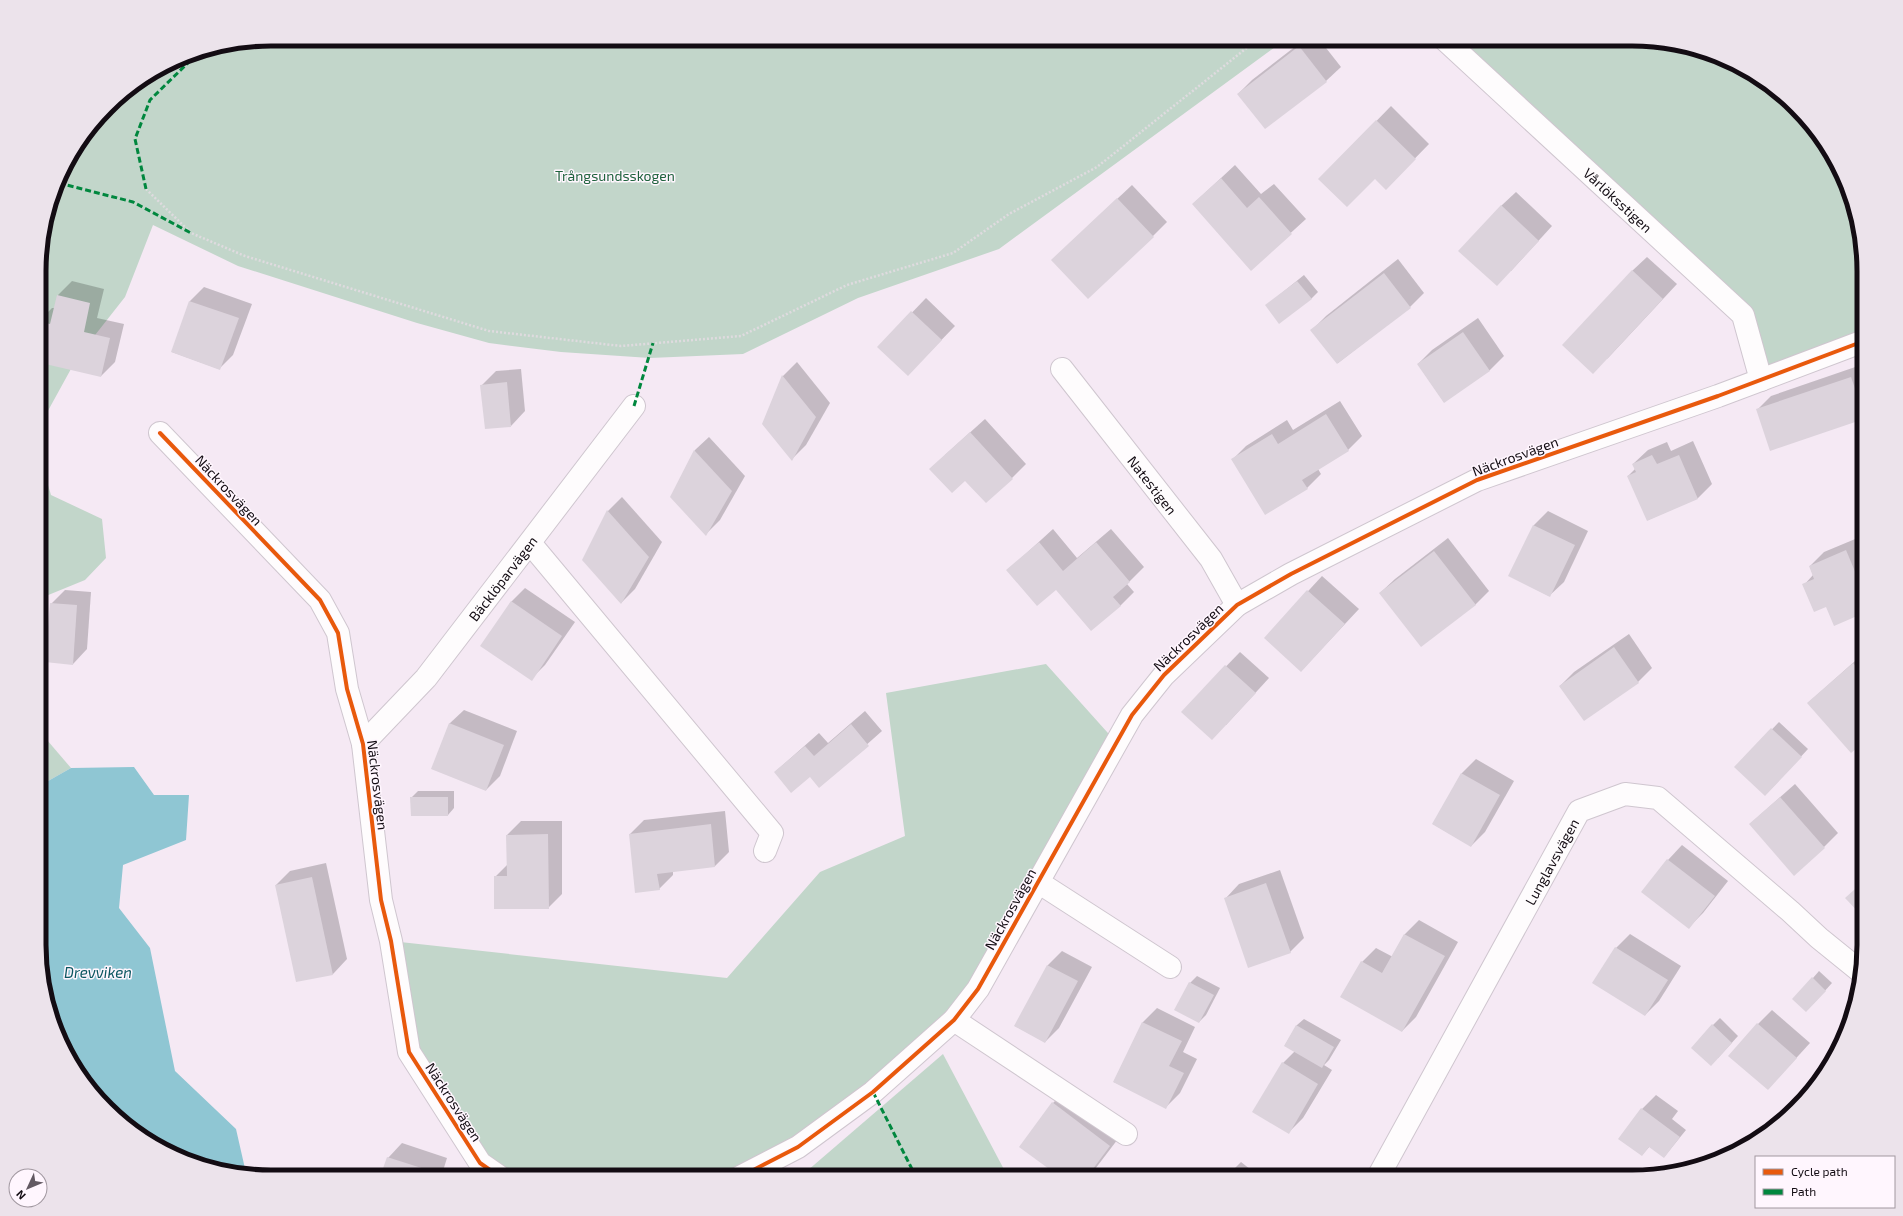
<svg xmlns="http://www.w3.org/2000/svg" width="1903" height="1216" viewBox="0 0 1903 1216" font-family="'Exo 2',sans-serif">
  <rect width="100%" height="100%" fill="#f5e9f4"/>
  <g fill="#c2d6ca">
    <polygon points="271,39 1286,39 999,249 858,298 743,354 650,358 561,352 489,343 417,323 238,266 153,225 125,297 77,358 44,418 41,439 41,241 63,168 118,97 182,57"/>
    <polygon points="1444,39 1632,39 1692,47 1761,78 1796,107 1833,155 1856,211 1864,256 1864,341 1761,380 1743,315"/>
    <polygon points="41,462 51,495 102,519 106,558 85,580 41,598"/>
    <polygon points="1046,664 1116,742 954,1020 740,1177 500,1177 409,1052 391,941 727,978 820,872 905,836 886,693"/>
    <polygon points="41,733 71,768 41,785"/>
    <polygon points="943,1054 1008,1177 800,1177"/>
  </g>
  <polygon fill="#8fc6d3" points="134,767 154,795 189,795 186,840 123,865 119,908 150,948 175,1071 236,1129 246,1173 197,1165 142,1138 107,1109 70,1061 41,975 41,785 71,768"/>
  <g fill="#0003">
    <polygon points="1305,39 1319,39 1341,67 1326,81 1265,128 1238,94 1252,80"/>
    <polygon points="1391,106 1429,144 1386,188 1375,178 1320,179"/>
    <polygon points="1235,165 1261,194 1274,184 1306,219 1251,269 1193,204"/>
    <polygon points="1132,185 1167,222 1153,236 1067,246"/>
    <polygon points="1516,192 1552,226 1511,271 1501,206"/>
    <polygon points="1647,257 1677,284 1607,359 1632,271"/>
    <polygon points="1398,259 1424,293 1410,307 1338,363 1312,330 1326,316"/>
    <polygon points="1304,275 1318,292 1311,299 1267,305"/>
    <polygon points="72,281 104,289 97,318 124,324 115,362 101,376 41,362 41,319 52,308 55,308 58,295"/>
    <polygon points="204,287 252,304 233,355 219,369 172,352 190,301"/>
    <polygon points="926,298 955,326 922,360 879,347"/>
    <polygon points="1478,318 1504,356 1490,370 1444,402 1418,364 1432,350"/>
    <polygon points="797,362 830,403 806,445 792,459 763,424 783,376"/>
    <polygon points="1864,364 1864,418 1757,410 1771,396"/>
    <polygon points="521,369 525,411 511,426 482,385 496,371"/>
    <polygon points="1340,401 1362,436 1348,450 1318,469 1321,474 1307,488 1232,460 1246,446 1287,420 1293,430"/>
    <polygon points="985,419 1026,464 1012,478 965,480 945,455"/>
    <polygon points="709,437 745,476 720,520 706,534 671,497 695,450"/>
    <polygon points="1693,441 1712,484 1698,498 1648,520 1628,476 1635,469 1633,464 1648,450 1667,442 1671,451"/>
    <polygon points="622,497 662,542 635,589 621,603 584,560 608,511"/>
    <polygon points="1548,511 1588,531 1564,582 1549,596 1510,576 1534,525"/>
    <polygon points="1053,529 1077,558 1111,529 1144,567 1127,584 1134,592 1120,606 1056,589 1008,570"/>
    <polygon points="1860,537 1864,545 1864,612 1827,606 1804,585 1813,575 1810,566 1824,552"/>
    <polygon points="1448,538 1489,591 1475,605 1380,593 1395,579"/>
    <polygon points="1322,576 1359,609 1301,671 1265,638"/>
    <polygon points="525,588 575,622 545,665 531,679 511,602"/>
    <polygon points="65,590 91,592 87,649 73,664 51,604"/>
    <polygon points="1629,634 1652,668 1638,682 1584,719 1560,686 1574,672"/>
    <polygon points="1240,652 1269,678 1226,725 1182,712"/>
    <polygon points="1864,653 1864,740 1808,703"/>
    <polygon points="464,710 517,731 500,776 486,790 449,724"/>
    <polygon points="865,711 882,731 820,786 811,775 775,772 819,733 828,743"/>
    <polygon points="1779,722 1808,749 1772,788 1736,767"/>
    <polygon points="1476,759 1514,781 1485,832 1471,846 1433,824 1462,773"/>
    <polygon points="1795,784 1838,833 1824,847 1750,824"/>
    <polygon points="418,791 454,791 454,808 448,815 411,798"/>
    <polygon points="725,811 729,852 715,866 673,871 673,875 659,889 636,892 630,834 644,820"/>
    <polygon points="521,821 562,821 562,894 548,908 495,877 508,864 507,835"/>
    <polygon points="1682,845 1728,881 1703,913 1689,927 1643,892 1668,860"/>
    <polygon points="326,863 347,959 333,974 297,981 276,885 290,871"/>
    <polygon points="1280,870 1304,938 1290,952 1225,899 1239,884"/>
    <polygon points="1419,920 1458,942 1416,1017 1402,1031 1362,962 1376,948 1393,957 1405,934"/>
    <polygon points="1630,934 1681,966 1659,1001 1645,1015 1616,948"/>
    <polygon points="1062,951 1092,967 1059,1028 1045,1042 1015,1026 1048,965"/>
    <polygon points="1819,971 1832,983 1813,1004 1813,978"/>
    <polygon points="1197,976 1220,988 1206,1015 1199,1022 1190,983"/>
    <polygon points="1157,1008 1195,1027 1183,1052 1197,1059 1180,1093 1166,1107 1114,1082 1143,1022"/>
    <polygon points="1772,1010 1810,1043 1768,1089 1758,1024"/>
    <polygon points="1720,1018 1738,1036 1718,1058 1713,1025"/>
    <polygon points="1304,1019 1341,1040 1329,1060 1324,1065 1332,1070 1303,1118 1289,1132 1283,1063 1295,1051 1285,1045 1297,1025"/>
    <polygon points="1067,1089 1124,1131 1089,1177 1061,1177 1053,1103"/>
    <polygon points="1656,1095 1678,1111 1672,1119 1686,1130 1664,1157 1650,1146 1642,1155 1620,1138 1642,1109"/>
    <polygon points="402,1143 447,1158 441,1177 381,1177 388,1158"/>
    <polygon points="1241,1162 1260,1177 1226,1177"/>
  </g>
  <g fill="#dcd3dc">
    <polygon points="1299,46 1327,82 1265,129 1237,94"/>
    <polygon points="1376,120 1416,159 1386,190 1375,179 1347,207 1318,179"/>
    <polygon points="1221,178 1247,208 1259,197 1292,234 1251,271 1192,204"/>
    <polygon points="1117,198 1154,237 1088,299 1051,260"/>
    <polygon points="1501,205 1539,241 1497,286 1458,251"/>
    <polygon points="1632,270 1663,299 1593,374 1562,345"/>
    <polygon points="1384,273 1411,308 1337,364 1310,330"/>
    <polygon points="1297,281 1312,299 1279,324 1265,305"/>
    <polygon points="57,295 90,303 84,332 110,338 101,377 41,363 41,322 50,324"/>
    <polygon points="189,301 239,318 220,370 171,352"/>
    <polygon points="911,311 942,340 908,376 877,347"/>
    <polygon points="1463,332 1490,371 1444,403 1417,364"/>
    <polygon points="782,375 816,417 792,461 762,424"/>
    <polygon points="1851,377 1864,414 1864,419 1770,451 1756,409"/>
    <polygon points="507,382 511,427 485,429 480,385"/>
    <polygon points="1326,414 1349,451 1302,480 1308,489 1265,515 1231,459 1272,434 1278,444"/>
    <polygon points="970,432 1013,479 986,503 965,481 952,493 929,469"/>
    <polygon points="694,450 732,491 706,536 670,497"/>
    <polygon points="1652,455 1657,464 1679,455 1698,499 1647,521 1627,476 1636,472 1632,464"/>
    <polygon points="607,510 649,557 621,604 582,560"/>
    <polygon points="1533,525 1575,545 1550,597 1508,576"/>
    <polygon points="1039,542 1063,571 1096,542 1130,582 1113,597 1121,606 1091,631 1056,590 1037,606 1006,570"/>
    <polygon points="1846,550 1864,593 1864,613 1834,626 1826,607 1814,612 1802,584 1814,579 1809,566"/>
    <polygon points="1434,551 1476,605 1421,647 1379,593"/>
    <polygon points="1307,590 1345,624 1301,672 1264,638"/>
    <polygon points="511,601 562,636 532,681 480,646"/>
    <polygon points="50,603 77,605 73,665 45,662"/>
    <polygon points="1614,647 1639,683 1584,721 1559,686"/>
    <polygon points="1853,663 1864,675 1864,742 1851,753 1807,703"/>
    <polygon points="1225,665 1256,693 1212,740 1181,712"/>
    <polygon points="449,723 504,745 486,791 431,769"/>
    <polygon points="851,724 869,746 819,788 810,777 791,793 774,772 805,746 814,756"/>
    <polygon points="1771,728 1802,757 1765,796 1734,767"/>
    <polygon points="1461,773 1500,795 1471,847 1432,824"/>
    <polygon points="410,797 448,797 448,816 411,816"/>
    <polygon points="1780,797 1825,848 1794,876 1749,824"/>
    <polygon points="711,824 715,867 657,874 660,890 635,893 629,834"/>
    <polygon points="548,834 549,909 494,909 494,876 507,876 506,835"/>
    <polygon points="1667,859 1715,896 1689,929 1641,892"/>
    <polygon points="312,877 333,975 296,982 275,885"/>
    <polygon points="1864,881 1864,918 1845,898"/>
    <polygon points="1266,883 1291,953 1248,968 1224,898"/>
    <polygon points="1404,934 1445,956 1402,1032 1340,997 1361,961 1382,973"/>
    <polygon points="1615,947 1668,980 1645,1016 1592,983"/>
    <polygon points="1047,965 1078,981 1045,1043 1014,1026"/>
    <polygon points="1812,977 1826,991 1806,1012 1792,999"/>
    <polygon points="1189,982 1214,995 1199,1023 1174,1010"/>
    <polygon points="1142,1022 1182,1041 1169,1066 1184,1073 1166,1109 1113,1082"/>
    <polygon points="1757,1023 1797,1058 1768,1090 1728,1056"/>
    <polygon points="1712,1024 1732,1043 1711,1066 1691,1048"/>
    <polygon points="1296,1025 1334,1047 1322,1068 1284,1046"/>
    <polygon points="1282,1062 1318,1084 1289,1134 1252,1112"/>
    <polygon points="1052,1102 1110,1146 1087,1177 1060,1177 1019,1147"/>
    <polygon points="1641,1108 1680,1137 1664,1158 1649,1147 1642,1156 1618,1139"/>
    <polygon points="387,1157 434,1172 432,1177 380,1177"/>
  </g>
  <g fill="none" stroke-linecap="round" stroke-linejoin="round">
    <g stroke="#cfc6cf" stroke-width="24">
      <g id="minor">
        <path id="s1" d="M1444 39 1743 315 1761 380"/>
        <path id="s2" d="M1062 369 1211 559 1237 605"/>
        <polyline points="160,433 320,600 338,633 347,689 363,744 381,900 391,941 409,1052 480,1163 500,1177"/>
        <polyline points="530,543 772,833 765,851"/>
        <path id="s3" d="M363 744 426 678 634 406"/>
        <polyline points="1038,882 1170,967"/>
        <polyline points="954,1020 1126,1134"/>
        <polyline points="740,1177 798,1147 873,1092 954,1020 978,989 1132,715 1164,675 1237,605 1291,574 1477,480 1718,396 1864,341"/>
        <path id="s4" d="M1378 1177 1579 811 1625 794 1658 798 1790 911 1819 938 1861 972"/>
      </g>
    </g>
    <polyline stroke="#dfdbdf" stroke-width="2.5" stroke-dasharray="2 2" stroke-linecap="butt" points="146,189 191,233 245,256 489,331 621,346 741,336 847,285 953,253 1009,214 1097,167 1258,39"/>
    <use href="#minor" stroke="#fefcfd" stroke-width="22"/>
    <g stroke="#00873e" stroke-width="3" stroke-dasharray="6 3" stroke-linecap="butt">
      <polyline points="59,183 133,202 191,233"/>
      <polyline points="146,189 135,139 150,100 198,53"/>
      <polyline points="634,406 653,343"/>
      <polyline points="873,1092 916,1177"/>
    </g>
    <g stroke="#fff6fe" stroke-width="6">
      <g id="cycleway">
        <polyline points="160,433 320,600 338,633 347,689 363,744 381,900 391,941 409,1052 480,1163 500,1177"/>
        <polyline points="740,1177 798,1147 873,1092 954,1020 978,989 1132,715 1164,675 1237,605 1291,574 1477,480 1718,396 1864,341"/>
      </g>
    </g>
    <use href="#cycleway" stroke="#e8590c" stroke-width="4"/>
  </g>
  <g text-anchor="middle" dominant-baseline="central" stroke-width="3" stroke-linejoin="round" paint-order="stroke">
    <g font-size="14" fill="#1f623d" stroke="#fff6fe">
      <text x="615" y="175">Trångsundsskogen</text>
    </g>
    <g font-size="14" fill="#130c13" stroke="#fff6fe">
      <text stroke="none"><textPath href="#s1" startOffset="237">Vårlöksstigen</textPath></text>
      <text transform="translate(1515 456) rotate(-20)">Näckrosvägen</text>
      <text stroke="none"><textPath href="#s2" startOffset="147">Natestigen</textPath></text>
      <text transform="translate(229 490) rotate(47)">Näckrosvägen</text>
      <text stroke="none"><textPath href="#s3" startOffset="217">Bäcklöparvägen</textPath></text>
      <text transform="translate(1188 637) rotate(-44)">Näckrosvägen</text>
      <text transform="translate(378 785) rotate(83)">Näckrosvägen</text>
      <text stroke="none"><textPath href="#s4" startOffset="360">Lunglavsvägen</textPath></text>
      <text transform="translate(1010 909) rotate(-61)">Näckrosvägen</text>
      <text transform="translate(454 1102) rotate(57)">Näckrosvägen</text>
    </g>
    <g font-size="15" font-style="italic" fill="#0a5660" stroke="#fff6fe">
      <text x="98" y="972">Drevviken</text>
    </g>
  </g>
  <path d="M0 0H1903V1216H0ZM271 46H1632A225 225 0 0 1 1857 271V945A225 225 0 0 1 1632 1170H271A225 225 0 0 1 46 945V271A225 225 0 0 1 271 46Z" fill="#ece3eb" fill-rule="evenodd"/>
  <path fill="none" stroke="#130c13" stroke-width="5" d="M271 46H1632A225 225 0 0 1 1857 271V945A225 225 0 0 1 1632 1170H271A225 225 0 0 1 46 945V271A225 225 0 0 1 271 46Z"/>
  <rect x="1755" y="1156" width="140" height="52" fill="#fff6fe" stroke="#a198a0"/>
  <rect x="1763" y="1169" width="20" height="6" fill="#e8590c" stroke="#a198a0"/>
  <text x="1791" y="1176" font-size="12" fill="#130c13">Cycle path</text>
  <rect x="1763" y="1189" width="20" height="6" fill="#00873e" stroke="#a198a0"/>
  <text x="1791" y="1196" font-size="12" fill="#130c13">Path</text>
  <g transform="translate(28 1188) rotate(226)"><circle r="19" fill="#fff6fe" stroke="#a198a0"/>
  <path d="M0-3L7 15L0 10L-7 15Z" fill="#625962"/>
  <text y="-6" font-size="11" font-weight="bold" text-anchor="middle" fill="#130c13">N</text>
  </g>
</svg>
